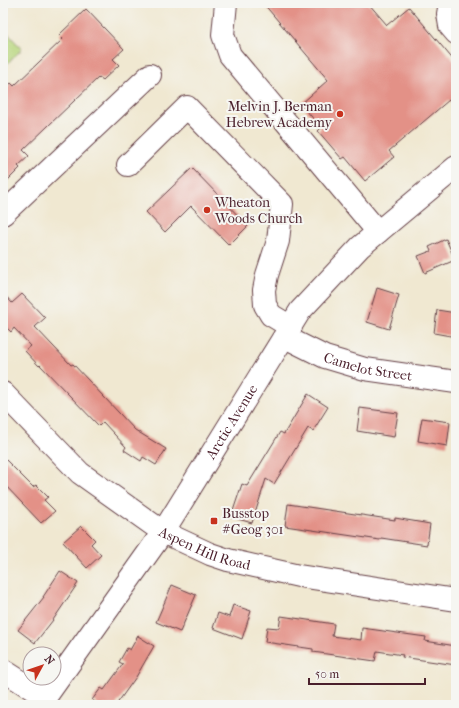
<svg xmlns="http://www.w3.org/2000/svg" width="459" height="708" viewBox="0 0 459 708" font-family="'IM FELL French Canon',serif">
  <rect width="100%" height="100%" fill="#f6f6f2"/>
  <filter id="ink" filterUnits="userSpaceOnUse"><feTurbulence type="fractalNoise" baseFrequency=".025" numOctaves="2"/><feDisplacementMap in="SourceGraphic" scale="8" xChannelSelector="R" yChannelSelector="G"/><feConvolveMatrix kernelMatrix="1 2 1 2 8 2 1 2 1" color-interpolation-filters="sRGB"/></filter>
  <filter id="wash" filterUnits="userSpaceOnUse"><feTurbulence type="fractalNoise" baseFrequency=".012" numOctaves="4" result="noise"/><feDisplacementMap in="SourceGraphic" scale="16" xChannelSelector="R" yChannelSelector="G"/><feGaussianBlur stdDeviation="0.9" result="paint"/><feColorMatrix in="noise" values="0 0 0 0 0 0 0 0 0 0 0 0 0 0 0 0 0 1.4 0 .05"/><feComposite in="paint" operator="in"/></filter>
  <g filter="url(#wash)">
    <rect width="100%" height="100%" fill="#f0e8d1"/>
    <polygon fill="#b8d67d" stroke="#817a54" points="3,28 22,49 3,68"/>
    <g id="blocks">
      <g fill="#e39187">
        <polygon points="263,3 368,3 387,25 409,7 456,63 456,108 449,100 389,151 394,157 365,181 345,157 342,159 318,131 321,128 301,104 328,80"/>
        <polygon points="86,9 124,49 113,59 119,65 103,80 99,77 23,150 29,156 18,166 20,168 3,185 3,90 11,83 14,86 63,39 59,35"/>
        <polygon points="192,168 248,226 229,245 191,206 165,232 146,212"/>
        <polygon points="446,239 455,260 425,273 418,256 431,251 429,247"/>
        <polygon points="377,288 399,295 389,329 367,322"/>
        <polygon points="3,293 12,303 22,294 45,318 35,327 71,365 73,364 135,430 166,449 156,465 143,457 141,461 124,450 126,447 103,422 99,426 40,365 39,366 25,351 31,346 14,328 11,332 3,324"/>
        <polygon points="437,310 456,313 456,337 434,333"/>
        <polygon points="308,394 328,407 313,431 308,428 274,484 266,479 252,523 231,517 242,484 247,486 280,432 284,434"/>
        <polygon points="360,408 398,413 394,437 357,431"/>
        <polygon points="422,418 450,422 447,446 418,441"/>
        <polygon points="3,457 33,487 36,485 48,497 44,500 55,511 41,523 3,483"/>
        <polygon points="288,504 395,520 395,518 430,524 427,545 381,538 380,540 285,526"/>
        <polygon points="81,526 95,540 91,544 101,555 87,568 63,542"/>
        <polygon points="60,571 78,583 53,620 35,643 18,630 44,597 43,597"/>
        <polygon points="172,585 196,595 180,632 156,622"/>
        <polygon points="233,605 251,611 242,639 213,628 218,613 229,617"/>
        <polygon points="281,616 334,624 332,636 361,640 362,628 426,637 425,641 456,646 456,665 402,657 403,655 377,651 375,661 313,652 313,649 265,642 267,627 279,628"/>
        <polygon points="138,636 154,646 136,677 116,705 99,705 92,700 101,688 104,690 123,664 119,662 127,648 130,650"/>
      </g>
    </g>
  </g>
  <g filter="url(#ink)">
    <use href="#blocks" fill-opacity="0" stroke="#633d44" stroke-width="1"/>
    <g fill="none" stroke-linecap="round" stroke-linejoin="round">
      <g stroke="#633d44" stroke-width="24">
        <g id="minor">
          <polyline points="226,3 223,35 230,55 378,232"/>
          <polyline points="450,3 448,14 450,26 456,33"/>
          <polyline points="128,165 187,107 282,204 278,241 267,275 264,290 265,305 271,315 291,327"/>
          <polyline points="3,214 150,75"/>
          <path id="s1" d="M285 337 325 357 365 369 456 382"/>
          <path id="s2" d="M3 393 80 473 163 532 210 554 228 560 299 576 456 600"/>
          <polyline points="3,670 45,697"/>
          <path id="s3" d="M40 705 163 532 300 311 360 247 456 167"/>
        </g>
      </g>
      <use href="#minor" stroke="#fff" stroke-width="22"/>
    </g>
  </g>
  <g fill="#c8321e" stroke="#f6f6f2" stroke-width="1.5">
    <circle cx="340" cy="114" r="4"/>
    <circle cx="207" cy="210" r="4"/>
    <rect x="210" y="517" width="8" height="8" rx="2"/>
  </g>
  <g text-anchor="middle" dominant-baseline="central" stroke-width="4" stroke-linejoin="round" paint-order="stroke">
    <g font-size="14" fill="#4a1f2b" stroke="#f6f6f2" text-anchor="start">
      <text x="332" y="106" text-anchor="end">Melvin J. Berman<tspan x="332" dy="16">Hebrew Academy</tspan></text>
      <text x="215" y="202">Wheaton<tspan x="215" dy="16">Woods Church</tspan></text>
      <text x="222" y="513">Busstop<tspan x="222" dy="16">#Geog 301</tspan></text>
    </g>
    <g font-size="14" fill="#4a1f2b" stroke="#f6f6f2">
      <text stroke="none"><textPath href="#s1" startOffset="89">Camelot Street</textPath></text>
      <text stroke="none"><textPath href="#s3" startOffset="342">Arctic Avenue</textPath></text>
      <text stroke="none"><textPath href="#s2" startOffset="258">Aspen Hill Road</textPath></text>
    </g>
  </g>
  <rect width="459" height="708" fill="none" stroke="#f6f6f2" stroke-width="16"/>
  <g transform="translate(42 666) rotate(50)"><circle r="19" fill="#f6f6f2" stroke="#b1a0a2"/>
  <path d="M0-3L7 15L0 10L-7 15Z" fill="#c8321e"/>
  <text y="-6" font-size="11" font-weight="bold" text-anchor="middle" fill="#4a1f2b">N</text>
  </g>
  <path d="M309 678v6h116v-6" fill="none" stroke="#4a1f2b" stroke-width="2"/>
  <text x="315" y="678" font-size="12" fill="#4a1f2b" stroke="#f6f6f2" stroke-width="3" paint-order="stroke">50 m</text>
</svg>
